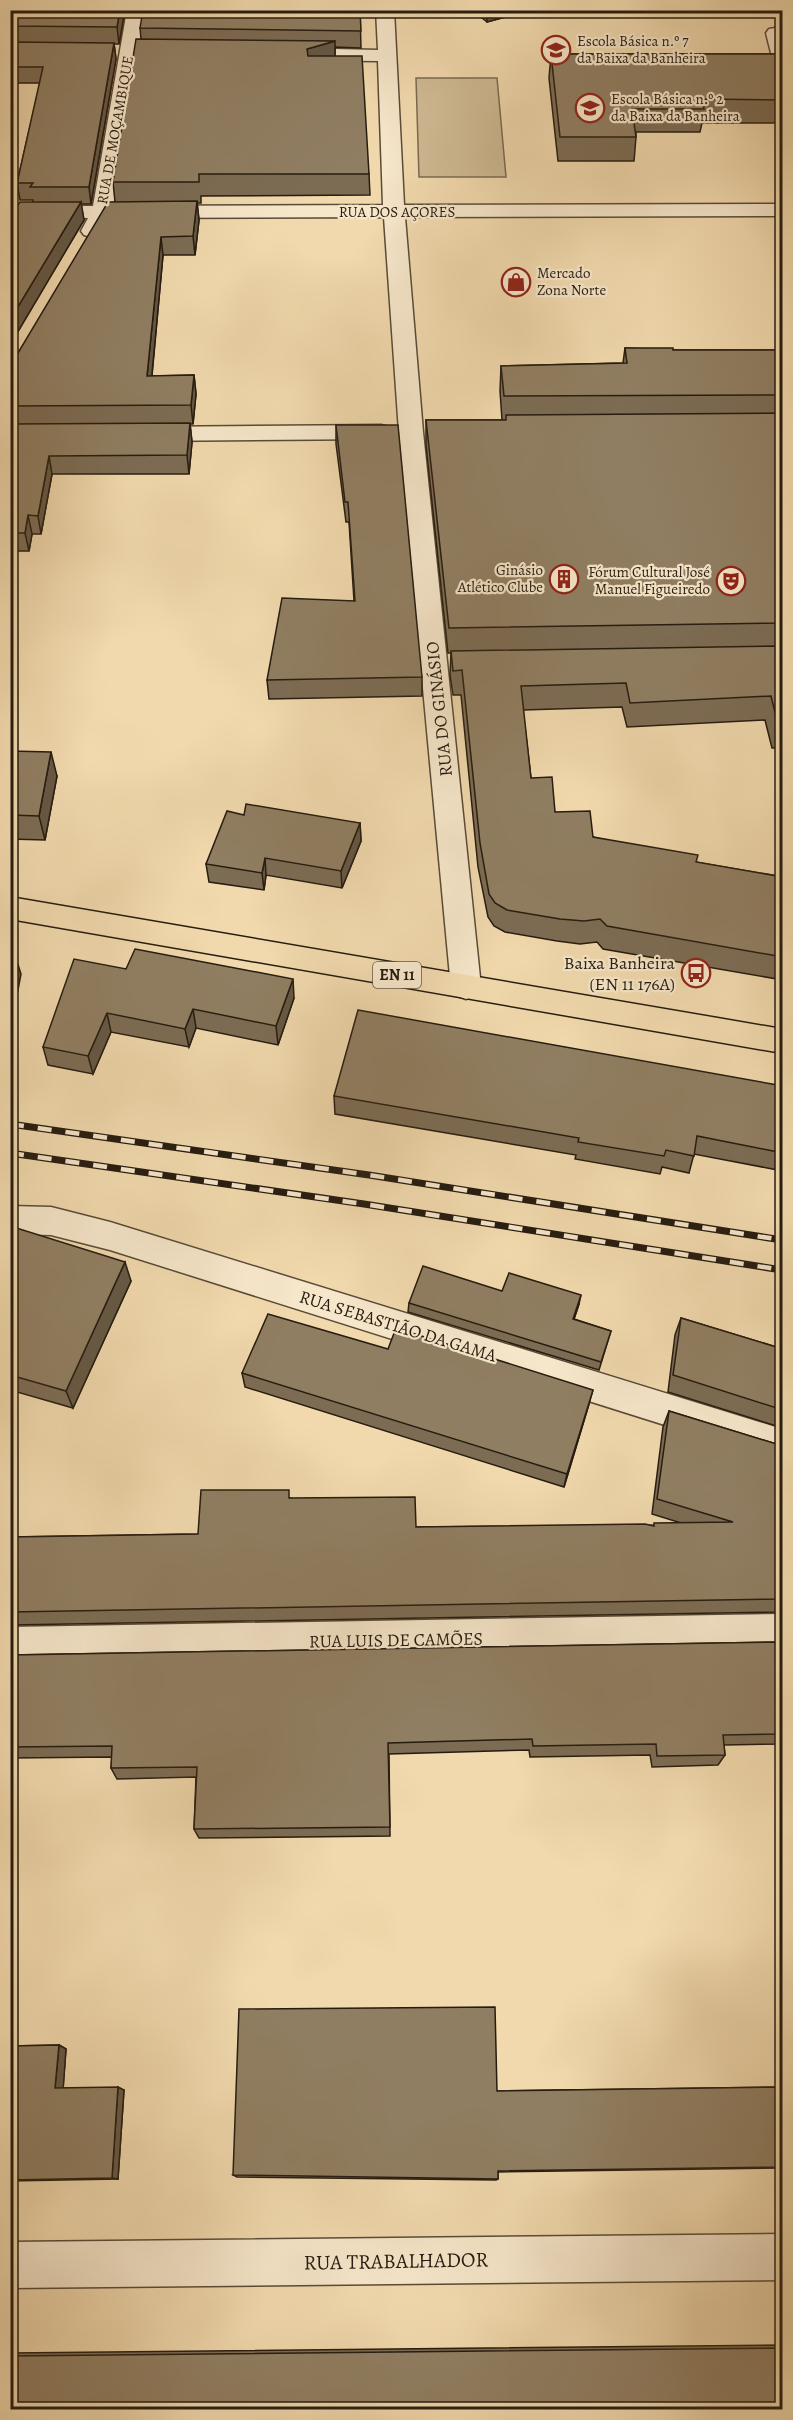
<svg xmlns="http://www.w3.org/2000/svg" width="793" height="2420" viewBox="0 0 793 2420" font-family="Alegreya,serif">
  <rect width="100%" height="100%" fill="#f1d9ad"/>
  <filter id="stains"><feTurbulence type="fractalNoise" baseFrequency=".00333" numOctaves="4"/><feColorMatrix values="0 0 0 0 .2 0 0 0 0 .09 0 0 0 0 .02 0 0 0 .5 -.17"/></filter>
  <radialGradient id="worn" r=".72"><stop offset=".6" stop-color="#630" stop-opacity="0"/><stop offset="1" stop-color="#630" stop-opacity=".3"/></radialGradient>
  <polygon fill="#ceb992" stroke="#7a6a51" stroke-width="1.5" points="416,78 497,78 506,177 419,177"/>
  <g fill="none" stroke-linecap="round" stroke-linejoin="round">
    <g stroke="#594b37" stroke-width="3">
      <g id="minor">
        <polygon points="127,10 145,10 113,206 383,205 378,61 291,60 284,58 282,54 284,50 291,48 378,50 376,10 394,10 404,205 782,204 782,216 405,217 423,432 481,987 477,995 466,999 455,995 451,987 399,432 384,217 109,218 98,235 91,237 84,235 81,231 88,218 10,218 10,206 93,206"/>
        <polygon points="775,28 782,28 782,67 775,65 773,61 766,33 769,29"/>
        <polygon points="381,425 389,427 393,432 389,437 381,439 147,441 139,439 135,434 139,429 147,427"/>
        <polygon points="10,1206 51,1207 110,1222 782,1429 782,1462 110,1250 51,1235 10,1234"/>
        <polygon points="782,1614 782,1652 10,1665 10,1627"/>
        <polygon points="782,2234 782,2280 10,2288 10,2242"/>
      </g>
    </g>
    <g stroke="#261c10" stroke-width="3">
      <polygon id="primary" points="10,897 782,1029 782,1053 10,919"/>
    </g>
    <use href="#minor" fill="#f6e6ca" fill-rule="evenodd"/>
    <use href="#primary" fill="#f1d9ad" fill-rule="evenodd"/>
    <g stroke="#261c10" stroke-width="7">
      <g id="rail">
        <polyline points="10,1124 369,1175 782,1240"/>
        <polyline points="10,1153 364,1204 782,1270"/>
      </g>
    </g>
    <use href="#rail" stroke="#f6e6ca" stroke-width="4.5" stroke-dasharray="14" stroke-linecap="butt"/>
  </g>
  <g fill="#7c6c54" stroke="#261c10" stroke-width="1.5">
    <polygon points="10,10 125,10 119,44 114,44 116,59 91,204 81,204 84,220 10,345 10,216 33,202 33,200 20,200 17,183 40,83 10,83"/>
    <polygon points="360,10 361,48 335,47 335,56 369,174 370,195 201,196 201,203 197,203 199,220 195,255 163,255 152,376 194,375 196,394 193,424 190,424 192,442 189,474 52,474 41,534 32,534 29,551 10,551 10,359 15,358 115,202 113,182 141,39 140,28"/>
    <polygon points="472,10 531,10 487,22"/>
    <polygon points="551,54 783,54 783,123 702,123 700,132 636,132 636,137 634,161 558,161 549,78"/>
    <polygon points="625,348 673,350 783,350 783,748 772,748 765,720 627,727 622,707 523,710 531,778 555,812 593,837 696,862 783,877 783,980 603,949 597,942 580,944 557,941 505,932 494,926 488,917 478,867 461,695 453,695 450,675 451,653 448,653 426,445 426,420 502,420 500,391 501,366 623,363"/>
    <polygon points="336,425 422,677 422,696 269,699 267,680 354,601 349,522 346,522 336,444"/>
    <polygon points="10,751 57,776 45,840 10,839"/>
    <polygon points="244,815 360,823 361,841 342,888 266,875 264,890 209,882 206,864"/>
    <polygon points="126,969 294,998 278,1045 196,1028 189,1047 111,1032 93,1074 48,1065 43,1047"/>
    <polygon points="783,1086 783,1171 694,1154 689,1173 662,1167 660,1174 575,1159 576,1155 335,1114 334,1096"/>
    <polygon points="10,1226 131,1281 73,1408 10,1390"/>
    <polygon points="502,1291 579,1304 574,1319 611,1331 599,1370 408,1312 409,1303"/>
    <polygon points="681,1318 783,1349 783,1428 668,1392 675,1335"/>
    <polygon points="388,1349 589,1404 564,1487 245,1387 242,1373"/>
    <polygon points="669,1411 783,1446 783,1612 10,1625 10,1537 198,1534 290,1498 416,1527 653,1525 681,1523 652,1514 663,1427"/>
    <polygon points="783,1642 783,1744 724,1745 725,1755 718,1765 652,1767 650,1755 530,1757 529,1750 389,1754 390,1836 199,1838 194,1829 196,1777 117,1779 111,1768 112,1757 10,1758 10,1655"/>
    <polygon points="59,2045 66,2049 63,2088 124,2090 118,2179 10,2181 10,2046"/>
    <polygon points="783,2087 783,2168 498,2172 498,2179 496,2180 237,2177 233,2175 497,2091"/>
    <polygon points="783,2345 783,2409 10,2409 10,2353"/>
  </g>
  <g fill="#655845" stroke="#261c10" stroke-width="1.5">
    <polygon points="120,10 125,10 119,44 117,27"/>
    <polygon points="487,10 531,10 487,22"/>
    <polygon points="335,41 335,63 308,70 307,49"/>
    <polygon points="114,43 116,59 91,204 89,187"/>
    <polygon points="197,201 199,220 195,255 193,236"/>
    <polygon points="81,202 84,220 10,345 10,320"/>
    <polygon points="161,237 163,255 150,395 147,376"/>
    <polygon points="194,375 196,394 193,424 191,405"/>
    <polygon points="190,423 192,442 189,474 187,455"/>
    <polygon points="49,456 52,474 41,534 38,516"/>
    <polygon points="28,515 32,534 29,551 25,533"/>
    <polygon points="51,752 57,776 45,840 39,816"/>
    <polygon points="360,823 361,841 342,888 341,871"/>
    <polygon points="265,858 266,875 264,890 262,873"/>
    <polygon points="15,955 21,974 10,1032 10,980"/>
    <polygon points="293,979 294,998 278,1045 276,1026"/>
    <polygon points="193,1009 196,1028 189,1047 185,1029"/>
    <polygon points="107,1013 111,1032 93,1074 88,1056"/>
    <polygon points="125,1262 131,1281 73,1408 66,1391"/>
    <polygon points="581,1295 579,1304 571,1328 573,1319"/>
    <polygon points="593,1390 589,1404 564,1487 567,1474"/>
    <polygon points="59,2045 66,2049 63,2091 55,2088"/>
    <polygon points="118,2087 124,2090 118,2179 112,2178"/>
  </g>
  <g fill="#907e62" stroke="#261c10" stroke-width="1.5">
    <polygon points="10,10 120,10 117,27 10,26"/>
    <polygon points="143,10 360,10 361,31 140,28"/>
    <polygon points="136,39 335,41 307,49 308,56 362,56 369,174 199,174 199,182 113,182"/>
    <polygon points="10,42 114,43 89,187 30,187 33,183 17,183 43,67 10,67"/>
    <polygon points="551,54 783,54 783,100 702,99 704,109 632,109 636,137 560,137"/>
    <polygon points="197,201 193,236 161,237 147,376 194,375 191,405 10,406 10,359 15,358 108,202"/>
    <polygon points="20,202 81,202 10,320 10,216"/>
    <polygon points="625,348 673,348 673,350 783,350 783,395 504,396 501,366 627,363"/>
    <polygon points="783,413 783,623 449,628 426,420 506,420 506,415"/>
    <polygon points="190,423 187,455 49,456 38,516 28,515 25,533 10,533 10,424"/>
    <polygon points="336,425 398,425 422,677 267,680 282,598 355,601 348,502 345,502"/>
    <polygon points="783,646 783,724 778,724 771,696 630,703 626,683 521,686 531,778 552,777 555,812 590,811 593,837 698,855 696,862 783,877 783,957 607,926 600,919 584,921 560,919 507,910 495,903 489,894 480,843 462,670 453,671 451,651"/>
    <polygon points="10,751 51,752 39,816 10,815"/>
    <polygon points="246,804 360,823 341,871 265,858 262,873 206,864 227,811 244,815"/>
    <polygon points="135,949 293,979 276,1026 193,1009 185,1029 107,1013 88,1056 43,1047 74,959 126,969"/>
    <polygon points="10,954 15,955 10,980"/>
    <polygon points="358,1010 783,1086 783,1153 697,1136 694,1156 666,1150 664,1156 578,1142 579,1138 334,1096"/>
    <polygon points="10,1226 125,1262 66,1391 10,1375"/>
    <polygon points="423,1266 502,1291 509,1273 581,1295 573,1319 611,1331 601,1362 409,1303"/>
    <polygon points="268,1314 388,1349 396,1328 593,1390 567,1474 242,1373"/>
    <polygon points="681,1318 783,1349 783,1410 673,1375"/>
    <polygon points="669,1411 783,1446 783,1599 10,1612 10,1537 198,1534 201,1490 289,1490 289,1498 415,1497 416,1527 645,1524 654,1526 654,1523 733,1522 657,1499"/>
    <polygon points="783,1642 783,1734 723,1735 725,1755 657,1756 656,1744 533,1746 532,1739 388,1743 390,1827 194,1829 197,1767 111,1768 112,1746 10,1747 10,1655"/>
    <polygon points="495,2007 497,2091 783,2087 783,2167 498,2171 498,2179 233,2175 239,2009"/>
    <polygon points="59,2045 55,2088 118,2087 112,2178 10,2180 10,2046"/>
    <polygon points="783,2348 783,2409 10,2409 10,2356"/>
  </g>
  <defs>
    <g id="school-ring" transform="scale(1.5)"><circle r="9.5" fill="#f6e6ca" stroke="#8f2418" stroke-width="1.5"/><path d="M0-5L7-2L0 1L-7-2ZM-4 1L0 2.5L4 1V4Q0 6-4 4Z" fill="#8f2418"/></g>
    <g id="shop-ring" transform="scale(1.5)"><circle r="9.5" fill="#f6e6ca" stroke="#8f2418" stroke-width="1.5"/><path d="M-5-2.5h2.3a2.7 3.5 0 0 1 5.4 0H5L5.5 6h-11ZM-1.5-2.5h3a1.5 2.3 0 0 0-3 0Z" fill="#8f2418"/></g>
    <g id="building-ring" transform="scale(1.5)"><circle r="9.5" fill="#f6e6ca" stroke="#8f2418" stroke-width="1.5"/><path d="M-4-6H4V6H1V3H-1V6H-4ZM-2.5-4.3h1.7v1.8h-1.7ZM.8-4.3h1.7v1.8H.8ZM-2.5-1h1.7V.8h-1.7ZM.8-1h1.7V.8H.8Z" fill="#8f2418"/></g>
    <g id="theatre-ring" transform="scale(1.5)"><circle r="9.5" fill="#f6e6ca" stroke="#8f2418" stroke-width="1.5"/><path d="M-5-5.5Q0-4 5-5.5V0Q5 5 0 6Q-5 5-5 0ZM-3.3-2.5H-1v1.5H-3.3ZM1-2.5H3.3v1.5H1ZM-2.8 1Q0 5.5 2.8 1Z" fill="#8f2418"/></g>
    <g id="bus-ring" transform="scale(1.5)"><circle r="9.5" fill="#f6e6ca" stroke="#8f2418" stroke-width="1.5"/><path d="M-5-6H5V4H4V6H2V4H-2V6H-4V4H-5ZM-3.5-4V0h7V-4ZM-3.5 1.2v1.5H-2V1.2ZM2 1.2v1.5H3.5V1.2Z" fill="#8f2418"/></g>
  </defs>
  <g fill-rule="evenodd">
    <use href="#school-ring" x="556" y="50"/>
    <use href="#school-ring" x="590" y="108"/>
    <use href="#shop-ring" x="516" y="282"/>
    <use href="#building-ring" x="564" y="579"/>
    <use href="#theatre-ring" x="731" y="581"/>
    <use href="#bus-ring" x="696" y="973"/>
  </g>
  <g text-anchor="middle" dominant-baseline="central" stroke-width="4.5" stroke-linejoin="round" paint-order="stroke">
    <g font-size="15" fill="#261c10" stroke="#f6e6ca" text-anchor="start">
      <text x="577" y="41">Escola Básica n.º 7<tspan x="577" dy="17">da Baixa da Banheira</tspan></text>
      <text x="611" y="99">Escola Básica n.º 2<tspan x="611" dy="17">da Baixa da Banheira</tspan></text>
      <text x="537" y="273">Mercado<tspan x="537" dy="17">Zona Norte</tspan></text>
      <text x="543" y="570" text-anchor="end">Ginásio<tspan x="543" dy="17">Atlético Clube</tspan></text>
      <text x="710" y="572" text-anchor="end">Fórum Cultural José<tspan x="710" dy="17">Manuel Figueiredo</tspan></text>
    </g>
    <g font-size="15" fill="#261c10" stroke="#f6e6ca">
      <text transform="translate(115 130) rotate(-80)">RUA DE MOÇAMBIQUE</text>
      <text x="397" y="212">RUA DOS AÇORES</text>
    </g>
    <rect fill="#f6e6ca" stroke="#645948" stroke-width="1.5" x="373" y="962" width="48" height="26" rx="4.5"/>
    <g font-size="16" font-weight="bold" fill="#261c10">
      <text x="397" y="975">EN 11</text>
    </g>
    <g font-size="18" fill="#261c10" stroke="#f6e6ca">
      <text transform="translate(439 709) rotate(-96)">RUA DO GINÁSIO</text>
      <text transform="translate(398 1326) rotate(17)">RUA SEBASTIÃO DA GAMA</text>
      <text transform="translate(396 1640) rotate(-1)">RUA LUIS DE CAMÕES</text>
    </g>
    <g font-size="18" fill="#261c10" stroke="#f6e6ca" text-anchor="end">
      <text x="675" y="963">Baixa Banheira<tspan x="675" dy="21">(EN 11 176A)</tspan></text>
    </g>
    <g font-size="21" fill="#261c10" stroke="#f6e6ca">
      <text transform="translate(396 2261) rotate(-1)">RUA TRABALHADOR</text>
    </g>
  </g>
  <rect width="793" height="2420" fill="none" stroke="#f1d9ad" stroke-width="36"/>
  <rect x="12" y="12" width="769" height="2396" fill="none" stroke="#261c10" stroke-width="3"/>
  <rect x="18" y="18" width="757" height="2384" fill="none" stroke="#261c10" stroke-width="1.5"/>
  <rect width="100%" height="100%" filter="url(#stains)"/>
  <rect width="100%" height="100%" fill="url(#worn)"/>
</svg>
